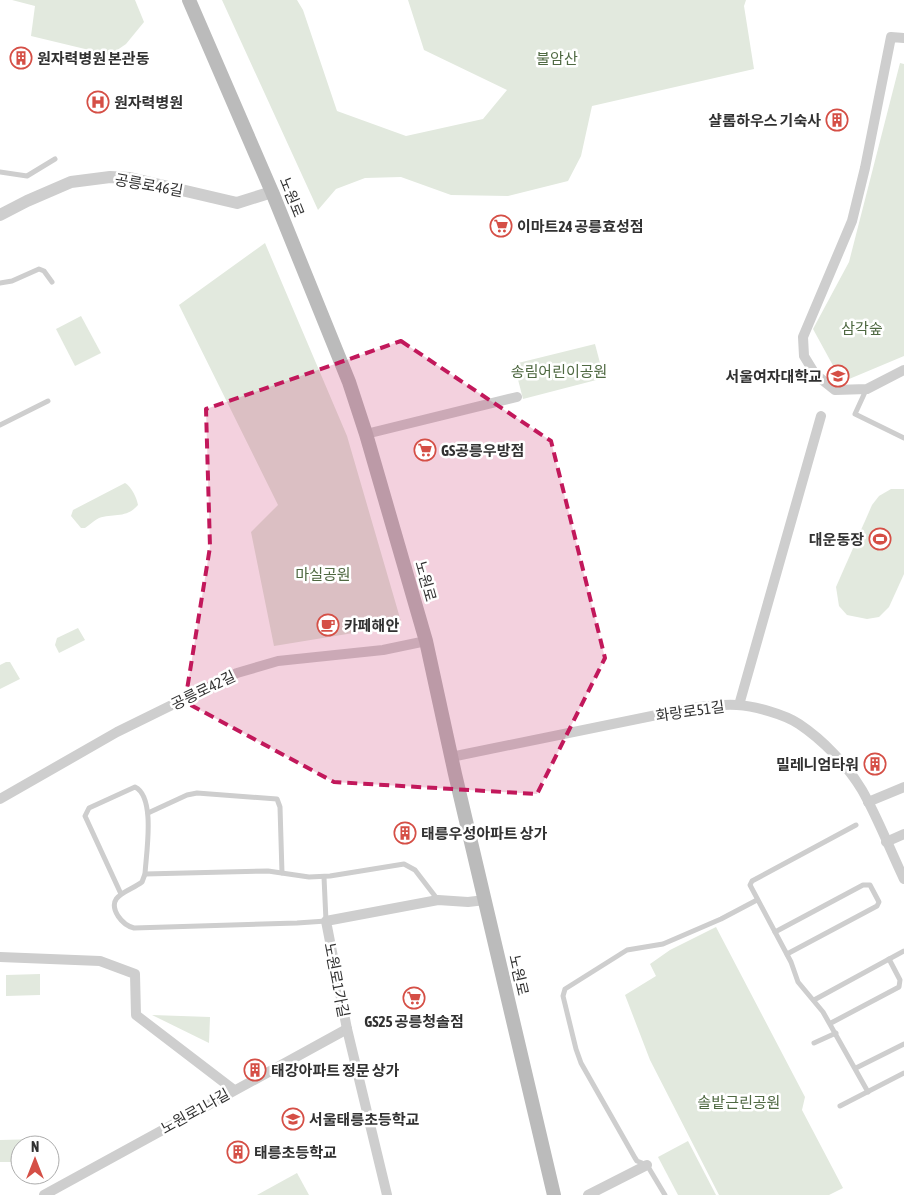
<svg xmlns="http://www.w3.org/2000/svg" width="904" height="1195" viewBox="0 0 904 1195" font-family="'Asap Condensed','Noto Sans KR',sans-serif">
  <rect width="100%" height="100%" fill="#fff"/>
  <g fill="#e2e9de">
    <polygon points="12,0 135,0 144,22 126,44 110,55 31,36 35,6"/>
    <polygon points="222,0 297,0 303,10 337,111 406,136 483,119 507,90 424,50 408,0 746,0 744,6 754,69 592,106 581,156 568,181 508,196 451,195 401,177 365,178 336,189 318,210"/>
    <polygon points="900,63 904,64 904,356 842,382 813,329 849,262"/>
    <polygon points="265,243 347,436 402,625 274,646 251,532 278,505 179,305"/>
    <polygon points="81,316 101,353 75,366 56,329"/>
    <polygon points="595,344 604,378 523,399 514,364"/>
    <path d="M125 483C131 486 137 498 138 505 126 519 113 513 99 518 93 521 90 525 85 528H81L71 516 73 510Z"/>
    <polygon points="891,489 904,489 904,574 889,607 879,617 867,619 847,615 839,606 836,587 872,505 879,496"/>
    <polygon points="78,628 85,640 59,653 55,645 57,638"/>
    <polygon points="6,662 10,662 20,679 0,689 0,665"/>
    <polygon points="716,927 805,1097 802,1110 843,1188 829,1195 719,1195 650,1060 625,995 656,976 650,964 670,950"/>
    <polygon points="40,974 40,995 6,996 6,975"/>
    <polygon points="152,1015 210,1017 209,1043"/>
    <polygon points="41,1139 41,1145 20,1145 20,1162 0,1162 0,1140"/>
    <polygon points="688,1141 716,1195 678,1195 658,1157"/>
    <polygon points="297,1173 309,1195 257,1195"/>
  </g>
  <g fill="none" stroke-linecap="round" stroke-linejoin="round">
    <g stroke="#cecece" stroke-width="5">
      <polyline points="0,172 27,176 55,159"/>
      <polyline points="0,283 12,281 39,269 44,271 52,282"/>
      <polyline points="866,390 855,414 904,438"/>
      <polyline points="0,425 48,401"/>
      <polyline points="148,813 187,795 197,793 277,799 280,807 282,873"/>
      <polyline points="856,825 752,881 750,885 791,962 798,982 823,1012 868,1092"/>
      <polyline points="145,874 268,871 309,877 330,876 404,864 415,870 438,900"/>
      <path d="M121 894 85 816 89 808 135 787C156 797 146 854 145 874L142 882C129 892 105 895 118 916 122 922 126 926 134 928L297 923 326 921 324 877"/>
      <polyline points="775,932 863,885 870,885 879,902 877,906 787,954"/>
      <polyline points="814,1000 904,951"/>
      <polyline points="831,1023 899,987 900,980 889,959"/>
      <polyline points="814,1043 836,1033"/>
      <polyline points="856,1068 904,1044"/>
      <polyline points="840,1106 904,1073"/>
      <polyline points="665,1195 647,1165 637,1161 635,1158 581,1063 576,1049 563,996 565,989 627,950 663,944 721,919 757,900"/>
    </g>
    <g stroke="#cecece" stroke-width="10">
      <polyline points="904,38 891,37 865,168 852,221 803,337 804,356 815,374 835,390 867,389 904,370"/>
      <polyline points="366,434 517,397"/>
      <polyline points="739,705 821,416"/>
      <path d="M451 757 691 708C707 706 722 704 737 705 754 706 784 714 799 724 823 740 847 765 862 790 878 818 890 850 904 879"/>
      <polyline points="0,799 117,732 237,673 278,661 383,650 426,641"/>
      <polyline points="868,802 904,787"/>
      <polyline points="886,842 904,834"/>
      <polyline points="0,957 100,961 135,974 136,1015 234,1090"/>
      <polyline points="44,1195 347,1029"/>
      <polyline points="387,1195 347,1029 326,921 438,900 468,902 485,900"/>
      <polyline points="588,1195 647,1165"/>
    </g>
    <polyline stroke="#cecece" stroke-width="12" points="0,215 27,201 71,182 110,177 130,178 237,203 272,192"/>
    <polyline stroke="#bbb" stroke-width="14" points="189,0 272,192 349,382 366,434 426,641 455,774 554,1195"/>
  </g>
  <path fill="#c2185b" fill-opacity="0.2" stroke="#c2185b" stroke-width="4" stroke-dasharray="10 6" stroke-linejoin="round" d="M401 341 551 441 605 658 537 794 334 782 185 702 210 547 206 409Z"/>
  <defs>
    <g id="building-ring" transform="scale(1.125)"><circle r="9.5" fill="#fff" stroke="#d54f46" stroke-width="1.5"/><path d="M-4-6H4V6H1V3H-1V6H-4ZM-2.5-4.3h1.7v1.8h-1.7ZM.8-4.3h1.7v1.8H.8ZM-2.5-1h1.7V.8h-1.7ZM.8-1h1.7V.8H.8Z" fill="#d54f46"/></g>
    <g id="hospital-ring" transform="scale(1.125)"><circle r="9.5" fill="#fff" stroke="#d54f46" stroke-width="1.5"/><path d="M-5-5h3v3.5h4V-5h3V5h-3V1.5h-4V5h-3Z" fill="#d54f46"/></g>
    <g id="supermarket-ring" transform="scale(1.125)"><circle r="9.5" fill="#fff" stroke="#d54f46" stroke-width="1.5"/><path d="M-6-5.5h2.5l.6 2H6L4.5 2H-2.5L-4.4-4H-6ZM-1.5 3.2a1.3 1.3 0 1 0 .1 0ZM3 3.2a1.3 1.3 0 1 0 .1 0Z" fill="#d54f46"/></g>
    <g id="university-ring" transform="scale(1.125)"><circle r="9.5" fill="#fff" stroke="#d54f46" stroke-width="1.5"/><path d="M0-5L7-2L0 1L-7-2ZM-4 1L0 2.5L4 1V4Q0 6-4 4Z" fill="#d54f46"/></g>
    <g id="stadium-ring" transform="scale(1.125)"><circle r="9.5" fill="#fff" stroke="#d54f46" stroke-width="1.5"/><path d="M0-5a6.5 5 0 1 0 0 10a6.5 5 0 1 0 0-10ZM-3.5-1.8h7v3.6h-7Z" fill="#d54f46"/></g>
    <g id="cafe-ring" transform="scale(1.125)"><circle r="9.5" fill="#fff" stroke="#d54f46" stroke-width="1.5"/><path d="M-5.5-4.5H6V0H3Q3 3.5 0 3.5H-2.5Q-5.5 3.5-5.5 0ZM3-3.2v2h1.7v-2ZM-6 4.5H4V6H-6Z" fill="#d54f46"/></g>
    <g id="school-ring" transform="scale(1.125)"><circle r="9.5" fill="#fff" stroke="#d54f46" stroke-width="1.5"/><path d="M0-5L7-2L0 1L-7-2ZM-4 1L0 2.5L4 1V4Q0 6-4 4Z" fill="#d54f46"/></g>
  </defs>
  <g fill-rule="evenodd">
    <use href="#building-ring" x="21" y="58"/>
    <use href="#hospital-ring" x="98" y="102"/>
    <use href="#building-ring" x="837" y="120"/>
    <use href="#supermarket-ring" x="501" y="226"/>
    <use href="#university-ring" x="838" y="376"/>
    <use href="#supermarket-ring" x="425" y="450"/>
    <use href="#stadium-ring" x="880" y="539"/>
    <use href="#cafe-ring" x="328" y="625"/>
    <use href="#building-ring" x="875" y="764"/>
    <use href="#building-ring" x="405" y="833"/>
    <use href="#supermarket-ring" x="414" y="998"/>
    <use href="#building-ring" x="255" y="1070"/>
    <use href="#school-ring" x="293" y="1119"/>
    <use href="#building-ring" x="238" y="1152"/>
  </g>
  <g text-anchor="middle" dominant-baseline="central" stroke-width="5" stroke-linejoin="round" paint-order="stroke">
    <g font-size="15" font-weight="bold" fill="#313131" stroke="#fff" text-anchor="start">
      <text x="37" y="58">원자력병원 본관동</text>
      <text x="114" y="102">원자력병원</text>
      <text x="821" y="120" text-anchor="end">샬롬하우스 기숙사</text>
      <text x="517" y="226">이마트24 공릉효성점</text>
      <text x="822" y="376" text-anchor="end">서울여자대학교</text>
      <text x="441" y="450">GS공릉우방점</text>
      <text x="864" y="539" text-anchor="end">대운동장</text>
      <text x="344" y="625">카페해안</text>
      <text x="859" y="764" text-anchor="end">밀레니엄타워</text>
      <text x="421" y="833">태릉우성아파트 상가</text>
      <text x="414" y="1021" text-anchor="middle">GS25 공릉청솔점</text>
      <text x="271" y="1070">태강아파트 정문 상가</text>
      <text x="309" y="1119">서울태릉초등학교</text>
      <text x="254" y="1152">태릉초등학교</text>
    </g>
    <g font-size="15" fill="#4f6942" stroke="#fff">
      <text x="557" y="58">불암산</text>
      <text x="862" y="328">삼각숲</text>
      <text x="559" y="371">송림어린이공원</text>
      <text x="323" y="574">마실공원</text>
      <text x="739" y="1102">솔밭근린공원</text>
    </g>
    <g font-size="15" fill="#313131" stroke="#fff">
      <text transform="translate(149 185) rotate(10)">공릉로46길</text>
      <text transform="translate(292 197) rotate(68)">노원로</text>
      <text transform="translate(426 581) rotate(74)">노원로</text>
      <text transform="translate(203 690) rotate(-26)">공릉로42길</text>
      <text transform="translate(690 711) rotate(-8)">화랑로51길</text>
      <text transform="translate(519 975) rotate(77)">노원로</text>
      <text transform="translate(337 980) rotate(79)">노원로1가길</text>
      <text transform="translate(195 1111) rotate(-29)">노원로1나길</text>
    </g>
  </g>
  <g transform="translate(35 1160)"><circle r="24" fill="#ffffff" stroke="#adadad"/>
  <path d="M0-4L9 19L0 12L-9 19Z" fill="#d54f46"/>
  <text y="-8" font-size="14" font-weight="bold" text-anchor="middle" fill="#313131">N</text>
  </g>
</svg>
